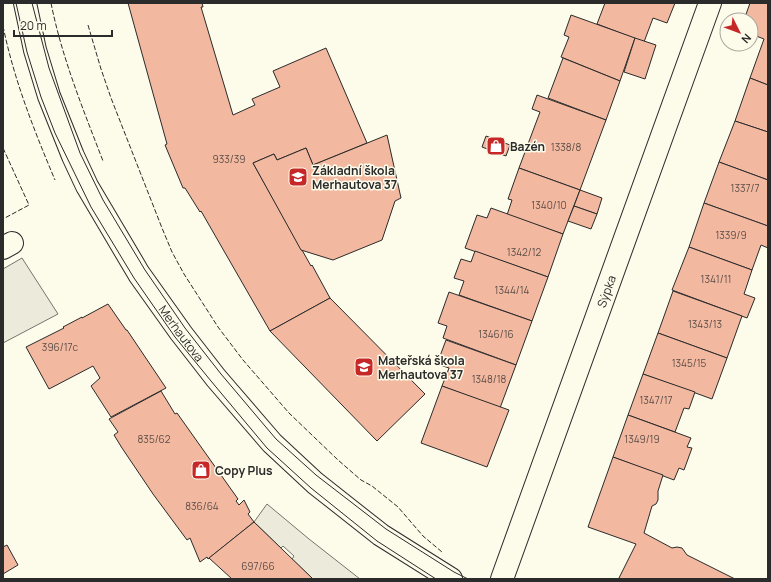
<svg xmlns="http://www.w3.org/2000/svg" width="771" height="582" viewBox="0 0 771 582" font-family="Manrope,sans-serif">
  <rect width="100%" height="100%" fill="#fdfbea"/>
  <g fill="#ecebdb" stroke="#74746e">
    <polygon points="22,258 58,314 3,343 3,269"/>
    <polygon points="267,504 309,539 360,579 313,579 292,559 294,556 283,546 281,548 254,522"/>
  </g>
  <g fill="#f2b8a0" stroke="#2b2b2b">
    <polygon points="128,3 202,3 203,7 201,7 233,115 255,105 252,99 280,87 273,71 326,48 367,143 313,165 306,148 277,160 274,154 253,163 311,266 312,265 330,298 270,331 201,211 200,212 185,188 183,188 165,145 167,144"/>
    <polygon points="605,3 675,3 667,23 653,18 644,42 597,24"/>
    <polygon points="750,3 768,3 768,85 750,78 764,39 751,34 751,20 744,20"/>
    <polygon points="571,15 635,38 620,81 561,57 569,37 564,35"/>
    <polygon points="635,38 656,45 645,79 624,72"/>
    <polygon points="563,58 620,81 606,120 548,98"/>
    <polygon points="750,78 768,85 768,132 735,121"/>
    <polygon points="537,95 606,120 580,190 519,168 540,112 532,109"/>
    <polygon points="735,121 768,132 768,180 719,162"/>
    <polygon points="387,135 401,198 395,201 382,240 333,260 301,250 253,163 274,154 277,160 306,148 313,165"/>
    <polygon points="486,136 510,145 506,156 482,147"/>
    <polygon points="719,162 768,180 768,226 704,203"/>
    <polygon points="519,168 580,190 563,234 507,215 512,200 508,199"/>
    <polygon points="580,190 602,198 597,214 574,206"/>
    <polygon points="704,203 768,226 768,248 761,245 752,270 689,247"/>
    <polygon points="574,206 597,214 591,229 568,221"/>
    <polygon points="491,208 563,234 548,277 465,248 477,215 487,218"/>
    <polygon points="689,247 752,270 744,294 755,298 747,318 672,290"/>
    <polygon points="475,251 548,277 532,321 459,295 464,281 454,278 461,259 471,262"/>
    <polygon points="673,291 742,316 727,358 658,333"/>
    <polygon points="449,292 532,321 516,365 443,338 447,326 438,323"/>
    <polygon points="330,298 425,394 377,441 270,331"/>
    <polygon points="108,304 126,330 127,330 166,388 111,417 91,386 100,378 93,366 49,389 26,347 64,328 63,327 82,317 82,318"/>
    <polygon points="658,333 727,358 712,399 643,374"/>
    <polygon points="446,340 516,365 500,408 442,386 449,368 437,364"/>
    <polygon points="643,374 695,392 689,409 684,408 675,432 628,415"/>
    <polygon points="442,386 509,410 487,467 421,443"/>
    <polygon points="161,391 175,414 177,413 238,499 236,501 239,505 244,500 250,512 248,514 254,522 208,559 207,557 200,562 190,538 187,540 153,494 122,448 114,435 118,432 109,419"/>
    <polygon points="628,415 691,438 687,447 692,448 684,470 679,468 674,480 613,457"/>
    <polygon points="613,457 663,475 658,491 658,500 656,504 652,506 644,533 672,548 677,547 682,548 687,555 735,579 621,579 619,578 636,544 588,527"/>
    <polygon points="254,522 313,579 232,579 209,558"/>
    <polygon points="7,545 18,565 3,574 3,547"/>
  </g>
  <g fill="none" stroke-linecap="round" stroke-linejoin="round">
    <g stroke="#2b2b2b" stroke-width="24">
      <g id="street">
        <polyline points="3,248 12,243"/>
        <path id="s1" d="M502 579 710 3"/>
      </g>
    </g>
    <g stroke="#2b2b2b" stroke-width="24">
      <g id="secondary">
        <path id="s2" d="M25 3 35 50 49 96 73 156 87 186 139 274 181 333 216 378 272 443 315 483 381 535 451 579"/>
      </g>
    </g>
    <use href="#street" stroke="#fdfbea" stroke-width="22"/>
    <use href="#secondary" stroke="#fdfbea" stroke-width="22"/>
    <g stroke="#2b2b2b" stroke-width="1">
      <polyline points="16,3 27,52 41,97 55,133 91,207 134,278 175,337 211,381 267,448 311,488 377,541 436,579"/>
      <polyline points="32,3 49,68 80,153 103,200 145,270 185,328 221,374 276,439 316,475 386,529 454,572 468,579"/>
    </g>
    <g stroke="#2b2b2b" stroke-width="1" stroke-dasharray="5 2" stroke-linecap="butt">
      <path d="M51 3C62 58 83 109 103 161"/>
      <polyline points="88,25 101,69 111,98 162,228 172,252 184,274 218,327 243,360 289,413 338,460 361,480 372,486 398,507 423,536 442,552"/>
      <path d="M3 26C14 80 34 130 55 180"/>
      <polyline points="3,148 29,205 3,219"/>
    </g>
  </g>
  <defs>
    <g id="shop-square" transform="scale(1)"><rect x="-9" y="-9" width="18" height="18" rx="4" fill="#c62828" stroke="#fdfbea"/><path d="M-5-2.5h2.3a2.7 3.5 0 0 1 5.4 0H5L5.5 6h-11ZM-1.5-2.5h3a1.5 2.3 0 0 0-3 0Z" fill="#fff"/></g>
    <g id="school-square" transform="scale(1)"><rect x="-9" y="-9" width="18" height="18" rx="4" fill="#c62828" stroke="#fdfbea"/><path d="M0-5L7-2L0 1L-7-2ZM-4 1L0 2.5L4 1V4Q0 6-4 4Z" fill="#fff"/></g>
  </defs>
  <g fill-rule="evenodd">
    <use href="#shop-square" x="496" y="146"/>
    <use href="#school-square" x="298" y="177"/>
    <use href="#school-square" x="364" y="367"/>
    <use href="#shop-square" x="201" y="470"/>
  </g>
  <g text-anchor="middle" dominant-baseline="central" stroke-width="3" stroke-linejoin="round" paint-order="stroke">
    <g font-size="10" fill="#5d4e48">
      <text x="566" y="147">1338/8</text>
      <text x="229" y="159">933/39</text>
      <text x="745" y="188">1337/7</text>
      <text x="549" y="205">1340/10</text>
      <text x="731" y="235">1339/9</text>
      <text x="524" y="252">1342/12</text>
      <text x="716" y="279">1341/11</text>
      <text x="512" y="290">1344/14</text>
      <text x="705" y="324">1343/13</text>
      <text x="496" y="334">1346/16</text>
      <text x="60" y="347">396/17c</text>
      <text x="689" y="363">1345/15</text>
      <text x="489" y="379">1348/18</text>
      <text x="656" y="400">1347/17</text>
      <text x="154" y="439">835/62</text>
      <text x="642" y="439">1349/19</text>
      <text x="202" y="506">836/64</text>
      <text x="258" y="566">697/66</text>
    </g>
    <g font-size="12" font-weight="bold" fill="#2b2b2b" stroke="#fdfbea" text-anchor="start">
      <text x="510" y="146">Bazén</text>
      <text x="312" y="170">Základní škola<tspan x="312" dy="14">Merhautova 37</tspan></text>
      <text x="378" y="360">Mateřská škola<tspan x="378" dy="14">Merhautova 37</tspan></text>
      <text x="215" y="470">Copy Plus</text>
    </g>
    <g font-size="12" fill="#2b2b2b" stroke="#fdfbea">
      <text stroke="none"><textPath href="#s1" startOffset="306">Sýpka</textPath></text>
      <text stroke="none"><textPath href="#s2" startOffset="369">Merhautova</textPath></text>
    </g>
  </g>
  <rect width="771" height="582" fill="none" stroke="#2b2b2b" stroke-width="8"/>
  <g transform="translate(739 32) rotate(132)"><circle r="19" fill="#fdfbea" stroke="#a9a89e"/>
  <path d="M0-3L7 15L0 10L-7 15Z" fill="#c62828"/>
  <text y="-6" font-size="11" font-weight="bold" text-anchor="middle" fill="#2b2b2b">N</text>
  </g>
  <path d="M14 30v6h98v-6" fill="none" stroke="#2b2b2b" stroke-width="2"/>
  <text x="20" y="30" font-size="12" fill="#2b2b2b" stroke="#fdfbea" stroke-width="3" paint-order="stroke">20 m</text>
</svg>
